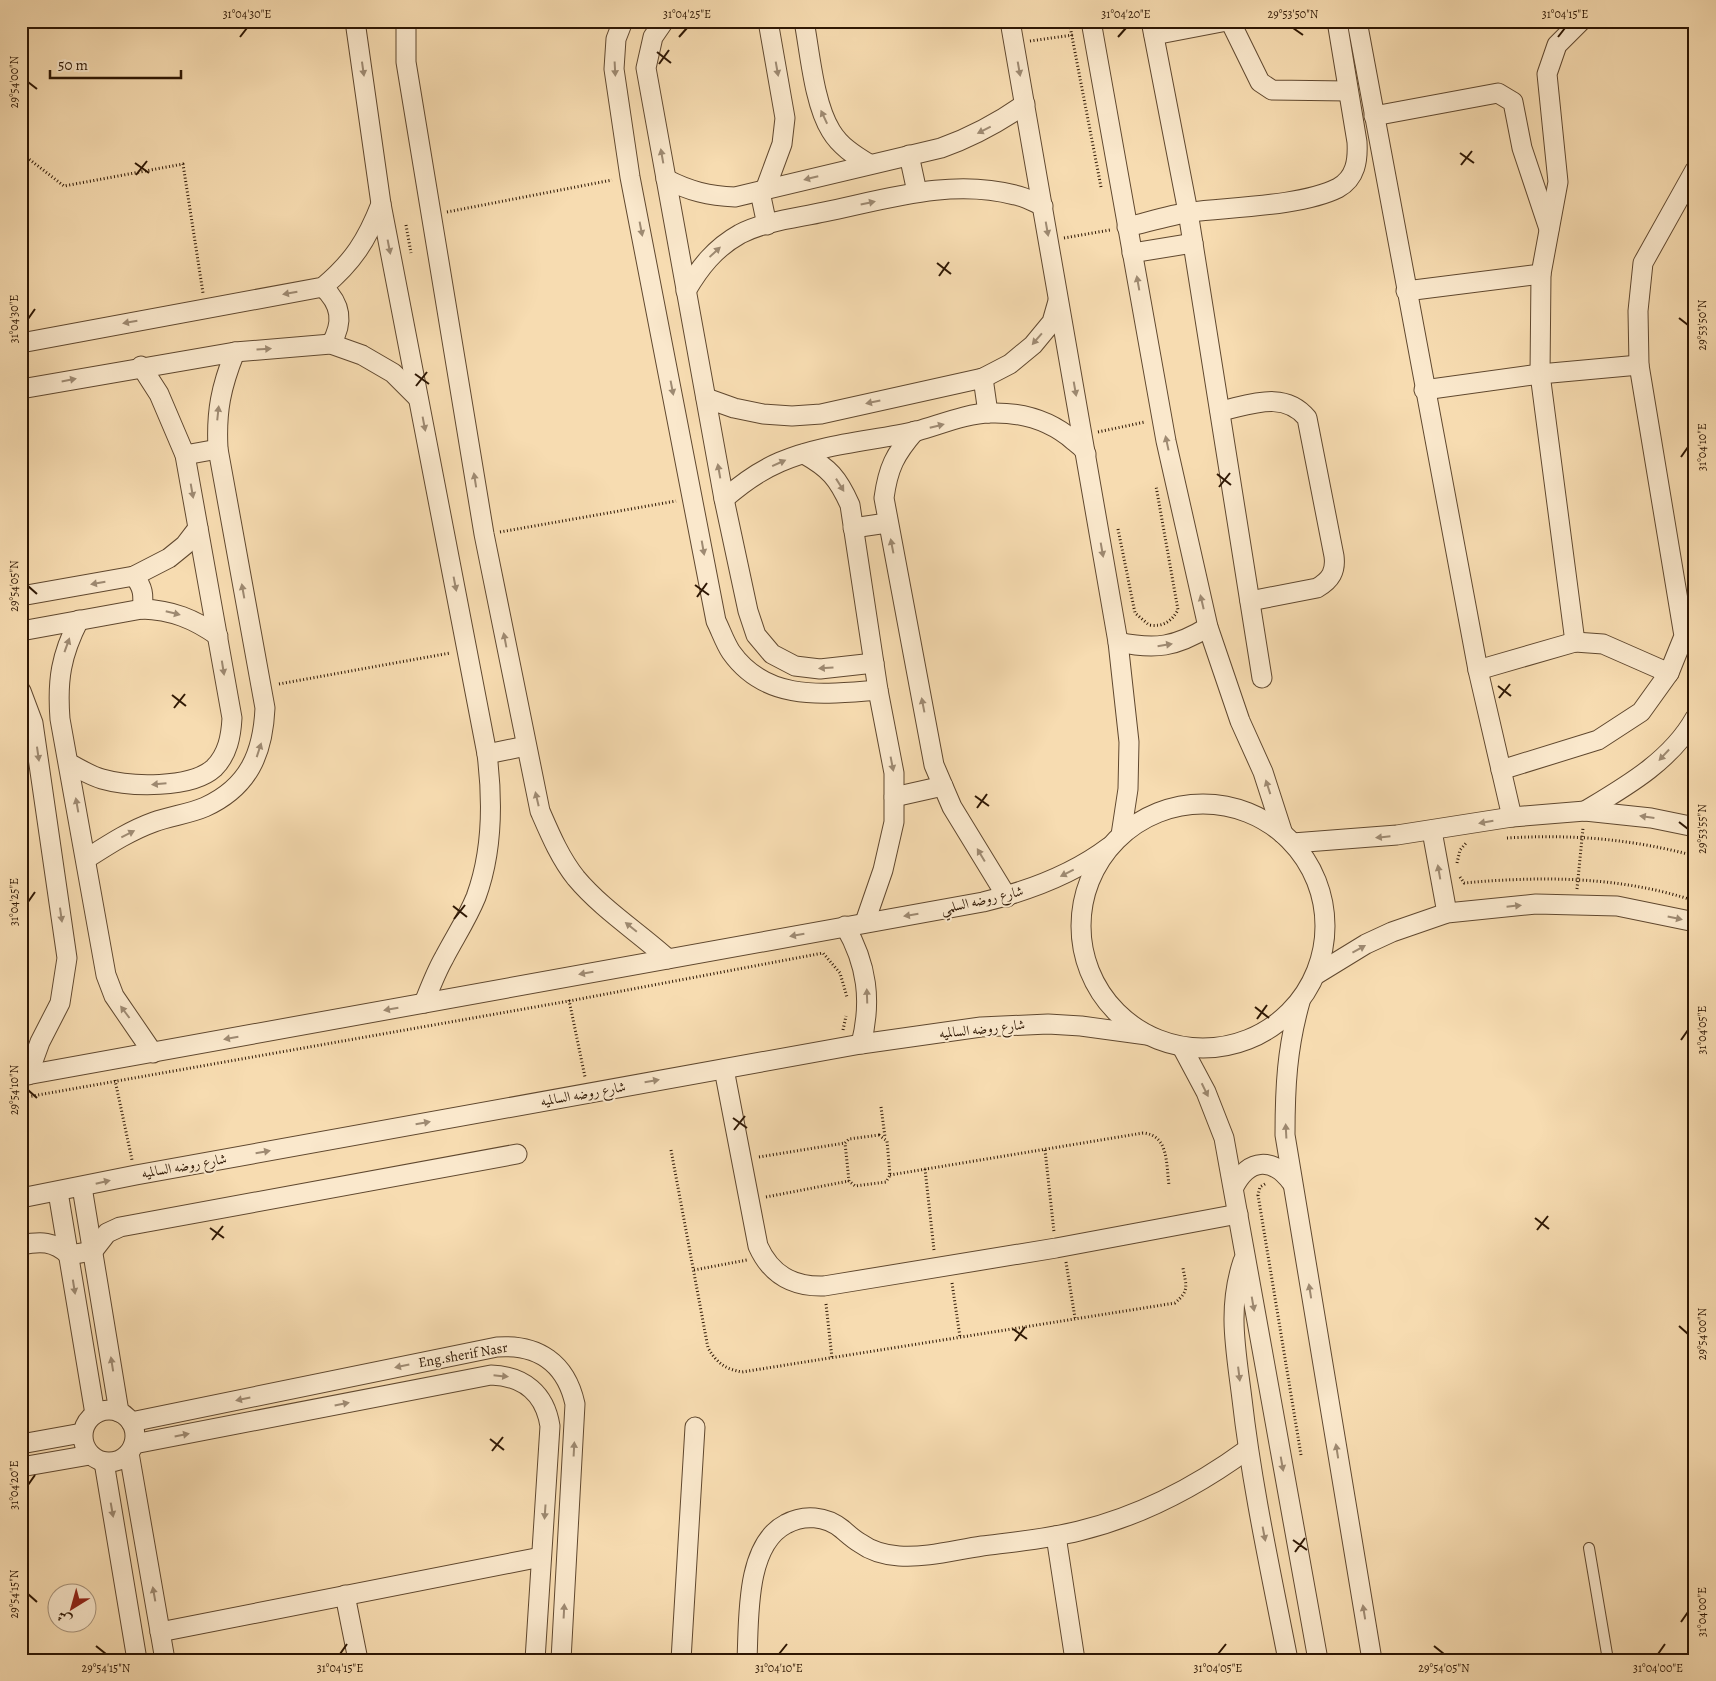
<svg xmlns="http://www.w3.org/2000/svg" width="1716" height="1681" viewBox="0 0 1716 1681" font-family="Alegreya,Amiri,serif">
  <rect width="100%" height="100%" fill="#f7dcb1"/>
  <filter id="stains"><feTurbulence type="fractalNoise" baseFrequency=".004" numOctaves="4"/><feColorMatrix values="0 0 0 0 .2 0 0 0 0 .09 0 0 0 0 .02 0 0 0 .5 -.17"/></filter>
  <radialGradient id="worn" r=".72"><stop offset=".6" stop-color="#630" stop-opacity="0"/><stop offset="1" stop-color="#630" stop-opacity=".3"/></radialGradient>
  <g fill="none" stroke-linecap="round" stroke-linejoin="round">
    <g stroke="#60482f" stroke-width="12">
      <polyline id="service" points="1589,1548 1608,1660"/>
    </g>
    <g stroke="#60482f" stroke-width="21">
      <g id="minor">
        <path d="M355 21 381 204 487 754C493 802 493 851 476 897 467 919 455 937 444 958 436 972 430 988 424 1003"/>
        <path d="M406 21V62L484 534 540 811C550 834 560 858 576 878 602 909 638 932 668 959"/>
        <path d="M623 21 616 39 614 69 630 177 716 621C721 631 725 643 731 652 767 703 825 694 878 690"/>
        <polyline points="664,21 653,37 646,68 724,499 748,611 756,635 772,654 795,666 820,669 874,663"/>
        <path d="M804 21C810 53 814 104 831 131 840 146 854 155 869 164"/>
        <polyline points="1010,21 1118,642 1129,742 1128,789 1121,835"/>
        <polyline points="1091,21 1166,441 1208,627 1240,721 1263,772 1283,834"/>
        <polyline points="1151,21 1188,212 1262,678"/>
        <polyline points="1230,21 1260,82 1272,90 1348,91"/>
        <polyline points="1357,21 1478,670 1512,817"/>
        <polyline points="1154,35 1227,21"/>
        <polyline points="1374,116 1498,93 1513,102 1522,148 1549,229"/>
        <polyline points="909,155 917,192"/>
        <path d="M666 179C689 191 709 196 735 197L941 148C972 137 998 123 1025 104"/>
        <polyline points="765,190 782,144 785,118 768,21"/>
        <polyline points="760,192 767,225"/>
        <path d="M1127 227C1148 222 1170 215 1191 212 1232 207 1302 206 1338 188 1356 178 1358 160 1357 142L1337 21"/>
        <polyline points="1132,253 1193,243"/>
        <polyline points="1541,274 1540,374 1575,642"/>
        <path d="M323 287C341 304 344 322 331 344"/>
        <path d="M686 291C700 267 715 248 740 234 765 221 797 218 824 212 887 199 951 178 1015 195 1025 197 1034 202 1043 206"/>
        <polyline points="1406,291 1541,274 1558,182 1547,74 1557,45 1581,21"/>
        <path d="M21 343 323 287C353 262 367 240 381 204"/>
        <polyline points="983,378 988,413"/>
        <polyline points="21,389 235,352 331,344 362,355 393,373 418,398"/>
        <polyline points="1424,390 1540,374 1639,365"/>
        <polyline points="706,398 734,408 763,414 792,416 821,414 983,378 1010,364 1033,345 1052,322 1058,301"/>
        <path d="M1220 411C1250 405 1284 390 1307 418L1334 556C1336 571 1331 580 1317 588L1250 601"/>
        <path d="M915 431C895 454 888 468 884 498L934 765 952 807 1007 897"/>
        <path d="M804 454C829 468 838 478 850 505L878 690 894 773V822L883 870 865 922"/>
        <polyline points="185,455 218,449"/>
        <path d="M724 499C741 484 759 471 780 462 821 444 873 441 917 431 939 425 968 413 990 413 1021 412 1050 420 1074 441 1079 445 1084 448 1086 454"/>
        <polyline points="853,528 887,523"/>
        <path d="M134 576C143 587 144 595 142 609"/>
        <polyline points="21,596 134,576 169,558 185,545 198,528"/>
        <path d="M79 620C61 655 57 680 60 719L106 975 114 996 153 1053"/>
        <path d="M21 631 142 609C172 610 194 619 218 636"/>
        <path d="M1118 642C1155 650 1176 647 1208 627"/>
        <polyline points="1478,670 1575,642 1603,644 1669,673"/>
        <polyline points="21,691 33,723 67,958 60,1003 40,1042 28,1075"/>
        <polyline points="487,754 526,746"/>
        <path d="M70 764C80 769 91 776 102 779 130 787 191 789 214 768 228 754 231 736 232 718L185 455 159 394 141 366"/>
        <polyline points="1501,770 1598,740 1641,712 1669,673 1684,636 1639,365 1638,311 1643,263 1695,170"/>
        <polyline points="894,797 943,786"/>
        <circle cx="1203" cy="926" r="122"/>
        <path d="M1585 811C1625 787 1671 761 1695 718"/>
        <polyline points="1432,831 1447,913"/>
        <polyline points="1293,843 1397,835 1512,817 1585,811 1651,818 1695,827"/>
        <path d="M86 859C108 845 129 831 154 822 170 816 189 814 205 807 249 787 263 753 265 708L218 449C216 411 221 387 235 352"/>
        <path d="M845 926C867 964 872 1001 861 1044"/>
        <polyline points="1317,974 1366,944 1392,932 1447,913 1536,904 1617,906 1695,922"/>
        <path d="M1300 1002C1287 1048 1285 1087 1285 1135L1372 1660"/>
        <polyline points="1182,1047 1206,1092 1224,1138 1318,1660"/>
        <path d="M724 1069 758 1246C771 1275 793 1287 824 1286L1056 1248 1238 1214"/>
        <path d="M21 1076 983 902C1028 891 1072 875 1109 847"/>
        <polyline points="82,1187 119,1412"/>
        <path d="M1234 1187C1249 1158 1273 1157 1292 1183"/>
        <polyline points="58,1192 95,1414"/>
        <polyline points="21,1198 136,1175 861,1044 981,1027 1048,1024 1081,1026 1147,1035"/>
        <path d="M21 1245C41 1241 53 1241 69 1255L93 1251 107 1233 120 1227 517 1154"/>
        <path d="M1243 1261C1227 1309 1236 1350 1242 1399 1252 1487 1271 1573 1288 1660"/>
        <circle cx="109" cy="1436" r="26"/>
        <path d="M131 1422 497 1347C538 1344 566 1363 575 1404L561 1660"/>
        <polyline points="21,1444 82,1433"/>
        <path d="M134 1444 491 1375C524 1376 545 1394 550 1426L535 1660"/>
        <polyline points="129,1453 165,1660"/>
        <polyline points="104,1462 137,1660"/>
        <polyline points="21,1467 90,1455"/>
        <polyline points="1056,1536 1075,1660"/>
        <polyline points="345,1595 358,1660"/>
        <polyline points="160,1632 541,1557"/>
        <polyline points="681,1660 695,1427"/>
        <path d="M747 1660C749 1620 745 1545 786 1524 804 1514 826 1516 842 1529 848 1534 853 1539 860 1543 871 1551 885 1555 899 1556 926 1558 955 1550 982 1546 1014 1542 1047 1539 1079 1531 1141 1516 1196 1487 1248 1449"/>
      </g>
    </g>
    <g stroke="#2e1704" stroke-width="3" stroke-dasharray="1 2.5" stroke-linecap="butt">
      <polyline points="1069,21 1101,187"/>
      <polyline points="1030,41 1073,35"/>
      <polyline points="21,153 64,186 183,164 203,293"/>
      <polyline points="447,212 612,180"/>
      <polyline points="406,225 411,253"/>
      <polyline points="1064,238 1110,230"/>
      <polyline points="1098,432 1145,422"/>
      <path d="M1118 529 1135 613 1149 625C1163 627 1171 622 1178 610L1156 486"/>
      <polyline points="500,532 676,501"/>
      <polyline points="279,684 450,653"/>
      <path d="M1507 838C1571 834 1633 839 1695 856"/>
      <polyline points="1457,863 1460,850 1467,842"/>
      <path d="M1460 877 1464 883C1542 876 1620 876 1695 901"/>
      <polyline points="1577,889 1583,828"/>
      <polyline points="569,1000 585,1077"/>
      <polyline points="843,1030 846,1016"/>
      <polyline points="115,1080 132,1160"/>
      <polyline points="21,1098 569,1001 823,953 840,973 847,997"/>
      <polyline points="881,1107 885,1137"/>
      <polygon points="879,1135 887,1141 890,1175 886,1182 855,1186 849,1181 845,1143 849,1139"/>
      <path d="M671 1150 708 1348C717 1363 725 1369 742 1372L1175 1303C1190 1290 1186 1286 1183 1268"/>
      <polyline points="1045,1150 1054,1232"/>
      <polyline points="759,1157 845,1143"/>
      <polyline points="925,1169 934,1250"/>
      <path d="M890 1175 1143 1133C1169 1135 1166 1164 1169 1185"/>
      <polyline points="1265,1184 1260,1187 1258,1195 1301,1455"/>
      <polyline points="766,1197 849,1181"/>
      <polyline points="1066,1262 1075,1318"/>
      <polyline points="694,1270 747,1260"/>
      <polyline points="952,1283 960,1337"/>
      <polyline points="826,1304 832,1358"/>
    </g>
    <use href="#service" stroke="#fae8cc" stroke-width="10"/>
    <use href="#minor" stroke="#fae8cc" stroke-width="19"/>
  </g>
  <defs><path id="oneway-solid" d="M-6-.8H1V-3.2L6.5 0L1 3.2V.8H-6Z" transform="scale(1.25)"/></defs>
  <g fill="#9e8a72">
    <use href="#oneway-solid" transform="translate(363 69) rotate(82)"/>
    <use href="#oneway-solid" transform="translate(615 69) rotate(87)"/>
    <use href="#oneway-solid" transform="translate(777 69) rotate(80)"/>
    <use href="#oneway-solid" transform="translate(1019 69) rotate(80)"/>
    <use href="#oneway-solid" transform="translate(824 117) rotate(-115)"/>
    <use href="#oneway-solid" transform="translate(984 130) rotate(153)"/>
    <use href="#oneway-solid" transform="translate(662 156) rotate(-100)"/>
    <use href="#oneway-solid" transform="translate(811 178) rotate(166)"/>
    <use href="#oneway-solid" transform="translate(868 203) rotate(-12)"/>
    <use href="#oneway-solid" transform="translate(641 229) rotate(79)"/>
    <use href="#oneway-solid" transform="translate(1047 229) rotate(80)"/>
    <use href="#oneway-solid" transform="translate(389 247) rotate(79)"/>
    <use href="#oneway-solid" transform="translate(715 252) rotate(-43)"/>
    <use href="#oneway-solid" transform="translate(1138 283) rotate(-100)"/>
    <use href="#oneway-solid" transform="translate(290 293) rotate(170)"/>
    <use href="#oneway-solid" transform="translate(130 322) rotate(170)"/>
    <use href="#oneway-solid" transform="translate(1037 339) rotate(131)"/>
    <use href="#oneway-solid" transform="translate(264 349) rotate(-4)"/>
    <use href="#oneway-solid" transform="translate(69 380) rotate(-11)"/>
    <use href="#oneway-solid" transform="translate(672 388) rotate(79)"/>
    <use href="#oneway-solid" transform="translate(1075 389) rotate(80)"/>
    <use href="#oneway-solid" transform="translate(873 402) rotate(168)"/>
    <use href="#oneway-solid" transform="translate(218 413) rotate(-84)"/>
    <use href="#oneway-solid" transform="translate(424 424) rotate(79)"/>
    <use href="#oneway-solid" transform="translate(937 426) rotate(-14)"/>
    <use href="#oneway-solid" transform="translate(1167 443) rotate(-102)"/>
    <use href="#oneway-solid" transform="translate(779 463) rotate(-24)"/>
    <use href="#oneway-solid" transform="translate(719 471) rotate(-100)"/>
    <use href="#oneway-solid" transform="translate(475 480) rotate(-99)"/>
    <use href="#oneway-solid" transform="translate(840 485) rotate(58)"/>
    <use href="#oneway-solid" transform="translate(192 491) rotate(80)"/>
    <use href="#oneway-solid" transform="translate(892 546) rotate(-101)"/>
    <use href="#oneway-solid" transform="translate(703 548) rotate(80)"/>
    <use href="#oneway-solid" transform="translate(1102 550) rotate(80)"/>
    <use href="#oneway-solid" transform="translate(98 583) rotate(170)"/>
    <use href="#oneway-solid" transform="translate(455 584) rotate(79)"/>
    <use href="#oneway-solid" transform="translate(243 591) rotate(-100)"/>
    <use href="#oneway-solid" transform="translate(1202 602) rotate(-103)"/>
    <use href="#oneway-solid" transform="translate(173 613) rotate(14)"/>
    <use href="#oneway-solid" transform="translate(505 640) rotate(-101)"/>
    <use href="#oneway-solid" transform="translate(67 645) rotate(-70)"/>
    <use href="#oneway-solid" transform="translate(1165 645) rotate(-9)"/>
    <use href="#oneway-solid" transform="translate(223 668) rotate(81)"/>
    <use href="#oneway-solid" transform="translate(826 668) rotate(176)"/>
    <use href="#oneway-solid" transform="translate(923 705) rotate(-101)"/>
    <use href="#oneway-solid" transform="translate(259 750) rotate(-72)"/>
    <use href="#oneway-solid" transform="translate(38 754) rotate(82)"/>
    <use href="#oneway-solid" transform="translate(1664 755) rotate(133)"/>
    <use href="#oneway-solid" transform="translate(892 764) rotate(79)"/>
    <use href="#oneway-solid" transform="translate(159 784) rotate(175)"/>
    <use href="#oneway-solid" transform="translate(1268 787) rotate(-108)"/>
    <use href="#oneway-solid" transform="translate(537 799) rotate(-103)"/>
    <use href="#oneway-solid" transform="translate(77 805) rotate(-100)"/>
    <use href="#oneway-solid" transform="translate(1647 817) rotate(-172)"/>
    <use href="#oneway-solid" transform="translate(1486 822) rotate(170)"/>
    <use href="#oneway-solid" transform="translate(128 834) rotate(-27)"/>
    <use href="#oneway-solid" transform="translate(1383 837) rotate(174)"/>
    <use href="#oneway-solid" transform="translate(981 855) rotate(-121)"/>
    <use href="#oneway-solid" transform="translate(1439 872) rotate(-100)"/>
    <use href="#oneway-solid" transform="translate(1067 873) rotate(153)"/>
    <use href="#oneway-solid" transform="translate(1514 906) rotate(-6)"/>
    <use href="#oneway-solid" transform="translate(61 915) rotate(82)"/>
    <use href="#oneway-solid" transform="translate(911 915) rotate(171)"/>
    <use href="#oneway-solid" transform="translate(1675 918) rotate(12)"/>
    <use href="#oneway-solid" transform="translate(631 927) rotate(-141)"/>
    <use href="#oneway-solid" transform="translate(797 935) rotate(170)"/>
    <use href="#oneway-solid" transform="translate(1359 949) rotate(-29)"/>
    <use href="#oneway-solid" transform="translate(586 973) rotate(170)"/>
    <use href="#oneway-solid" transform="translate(867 996) rotate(-92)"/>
    <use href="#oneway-solid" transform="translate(391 1009) rotate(170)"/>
    <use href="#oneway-solid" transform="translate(125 1012) rotate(-127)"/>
    <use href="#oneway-solid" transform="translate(231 1038) rotate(170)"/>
    <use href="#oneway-solid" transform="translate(652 1081) rotate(-10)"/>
    <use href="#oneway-solid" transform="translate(1205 1090) rotate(64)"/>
    <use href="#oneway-solid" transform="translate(423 1123) rotate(-10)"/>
    <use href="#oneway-solid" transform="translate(1286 1131) rotate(-93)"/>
    <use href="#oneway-solid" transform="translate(263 1152) rotate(-10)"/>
    <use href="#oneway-solid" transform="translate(103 1182) rotate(-13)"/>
    <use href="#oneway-solid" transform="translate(74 1287) rotate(81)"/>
    <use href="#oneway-solid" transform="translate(1310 1291) rotate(-99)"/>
    <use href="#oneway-solid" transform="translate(1253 1304) rotate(80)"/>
    <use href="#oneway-solid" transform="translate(112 1364) rotate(-99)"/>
    <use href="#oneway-solid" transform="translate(402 1366) rotate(168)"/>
    <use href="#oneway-solid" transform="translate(1239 1374) rotate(83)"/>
    <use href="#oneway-solid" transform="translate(501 1376) rotate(6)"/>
    <use href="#oneway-solid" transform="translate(243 1399) rotate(168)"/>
    <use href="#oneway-solid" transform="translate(342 1404) rotate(-11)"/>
    <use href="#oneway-solid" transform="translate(182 1435) rotate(-11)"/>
    <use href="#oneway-solid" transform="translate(574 1449) rotate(-87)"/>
    <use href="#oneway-solid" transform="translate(1337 1451) rotate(-99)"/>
    <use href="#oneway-solid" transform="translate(1282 1464) rotate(80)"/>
    <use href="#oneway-solid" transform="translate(112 1510) rotate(80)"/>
    <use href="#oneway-solid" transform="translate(545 1512) rotate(94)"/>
    <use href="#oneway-solid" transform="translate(1264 1534) rotate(79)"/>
    <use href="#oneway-solid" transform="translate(154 1594) rotate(-100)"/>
    <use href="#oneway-solid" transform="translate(564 1611) rotate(-87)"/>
    <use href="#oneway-solid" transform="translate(1364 1612) rotate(-99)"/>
  </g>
  <path fill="none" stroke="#2e1704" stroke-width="2" d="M1293 28 1303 35M240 37 247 28M679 37 687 28M1118 37 1126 28M1558 37 1565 28M657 52 671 63M659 64 669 50M28 82 37 89M1460 153 1474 163M135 163 149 173M1461 165 1472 151M136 175 147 161M937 263 951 274M939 276 949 262M1679 318 1688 325M28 319 35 309M415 374 429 384M416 386 427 372M1681 457 1688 447M1217 474 1231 485M1219 487 1230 473M695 585 709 595M28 586 37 594M697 597 707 583M1498 686 1511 696M172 695 186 706M1499 698 1510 684M174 708 185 694M975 796 989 806M977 808 987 794M1679 822 1688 829M28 902 35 892M453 906 467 917M454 919 465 905M1255 1007 1269 1018M1257 1019 1267 1005M1681 1040 1688 1030M28 1090 37 1098M733 1118 747 1128M734 1130 745 1116M1535 1218 1549 1229M210 1228 224 1238M1537 1230 1548 1216M212 1240 223 1226M1679 1326 1688 1334M1013 1329 1027 1339M1015 1341 1025 1327M490 1439 504 1450M492 1451 503 1437M28 1485 35 1475M1293 1540 1307 1550M1295 1552 1305 1538M28 1594 37 1602M1681 1622 1688 1612M96 1646 106 1654M1434 1646 1444 1654M340 1654 347 1644M779 1654 787 1644M1218 1654 1226 1644M1658 1654 1665 1644"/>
  <g text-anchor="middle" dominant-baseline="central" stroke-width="4" stroke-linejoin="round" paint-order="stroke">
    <g font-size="14" fill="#2e1704" stroke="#fae8cc">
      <text transform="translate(982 900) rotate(-13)">شارع روضه السلمي</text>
      <text transform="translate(982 1029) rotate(-6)">شارع روضه السالميه</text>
      <text transform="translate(583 1094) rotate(-10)">شارع روضه السالميه</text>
      <text transform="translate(184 1166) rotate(-10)">شارع روضه السالميه</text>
      <text transform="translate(463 1355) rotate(-10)">Eng.sherif Nasr</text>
    </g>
  </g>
  <rect width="1716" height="1681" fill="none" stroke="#f7dcb1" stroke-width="55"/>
  <g transform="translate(72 1608) rotate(217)"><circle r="24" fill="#fae8cc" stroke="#a8947c"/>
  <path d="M0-4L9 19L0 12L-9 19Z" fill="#8f2418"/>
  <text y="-8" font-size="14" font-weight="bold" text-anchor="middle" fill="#2e1704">ش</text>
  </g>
  <path d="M50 70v8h131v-8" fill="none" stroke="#2e1704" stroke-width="2.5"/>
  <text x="58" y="70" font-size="15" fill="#2e1704" stroke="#fae8cc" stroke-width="4" paint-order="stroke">50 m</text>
  <rect x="28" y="28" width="1660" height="1626" fill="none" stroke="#2e1704" stroke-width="2"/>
  <g font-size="12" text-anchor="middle" fill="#2e1704">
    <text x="247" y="18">31°04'30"E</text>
    <text x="687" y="18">31°04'25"E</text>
    <text x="1126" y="18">31°04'20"E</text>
    <text x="1293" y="18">29°53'50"N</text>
    <text x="1565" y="18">31°04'15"E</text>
    <text transform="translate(14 82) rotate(-90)" y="4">29°54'00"N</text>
    <text transform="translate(14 319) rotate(-90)" y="4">31°04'30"E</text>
    <text transform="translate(1702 325) rotate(-90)" y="4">29°53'50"N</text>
    <text transform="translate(1702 447) rotate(-90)" y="4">31°04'10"E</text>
    <text transform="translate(14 586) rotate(-90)" y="4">29°54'05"N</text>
    <text transform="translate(1702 829) rotate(-90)" y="4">29°53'55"N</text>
    <text transform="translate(14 902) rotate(-90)" y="4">31°04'25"E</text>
    <text transform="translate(1702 1030) rotate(-90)" y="4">31°04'05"E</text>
    <text transform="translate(14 1090) rotate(-90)" y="4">29°54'10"N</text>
    <text transform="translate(1702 1334) rotate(-90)" y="4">29°54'00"N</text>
    <text transform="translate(14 1485) rotate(-90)" y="4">31°04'20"E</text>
    <text transform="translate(14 1594) rotate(-90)" y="4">29°54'15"N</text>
    <text transform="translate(1702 1612) rotate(-90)" y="4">31°04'00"E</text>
    <text x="106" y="1672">29°54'15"N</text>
    <text x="340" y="1672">31°04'15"E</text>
    <text x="779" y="1672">31°04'10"E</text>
    <text x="1218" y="1672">31°04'05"E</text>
    <text x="1444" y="1672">29°54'05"N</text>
    <text x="1658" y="1672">31°04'00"E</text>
  </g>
  <rect width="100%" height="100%" filter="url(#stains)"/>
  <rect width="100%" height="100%" fill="url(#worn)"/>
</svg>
